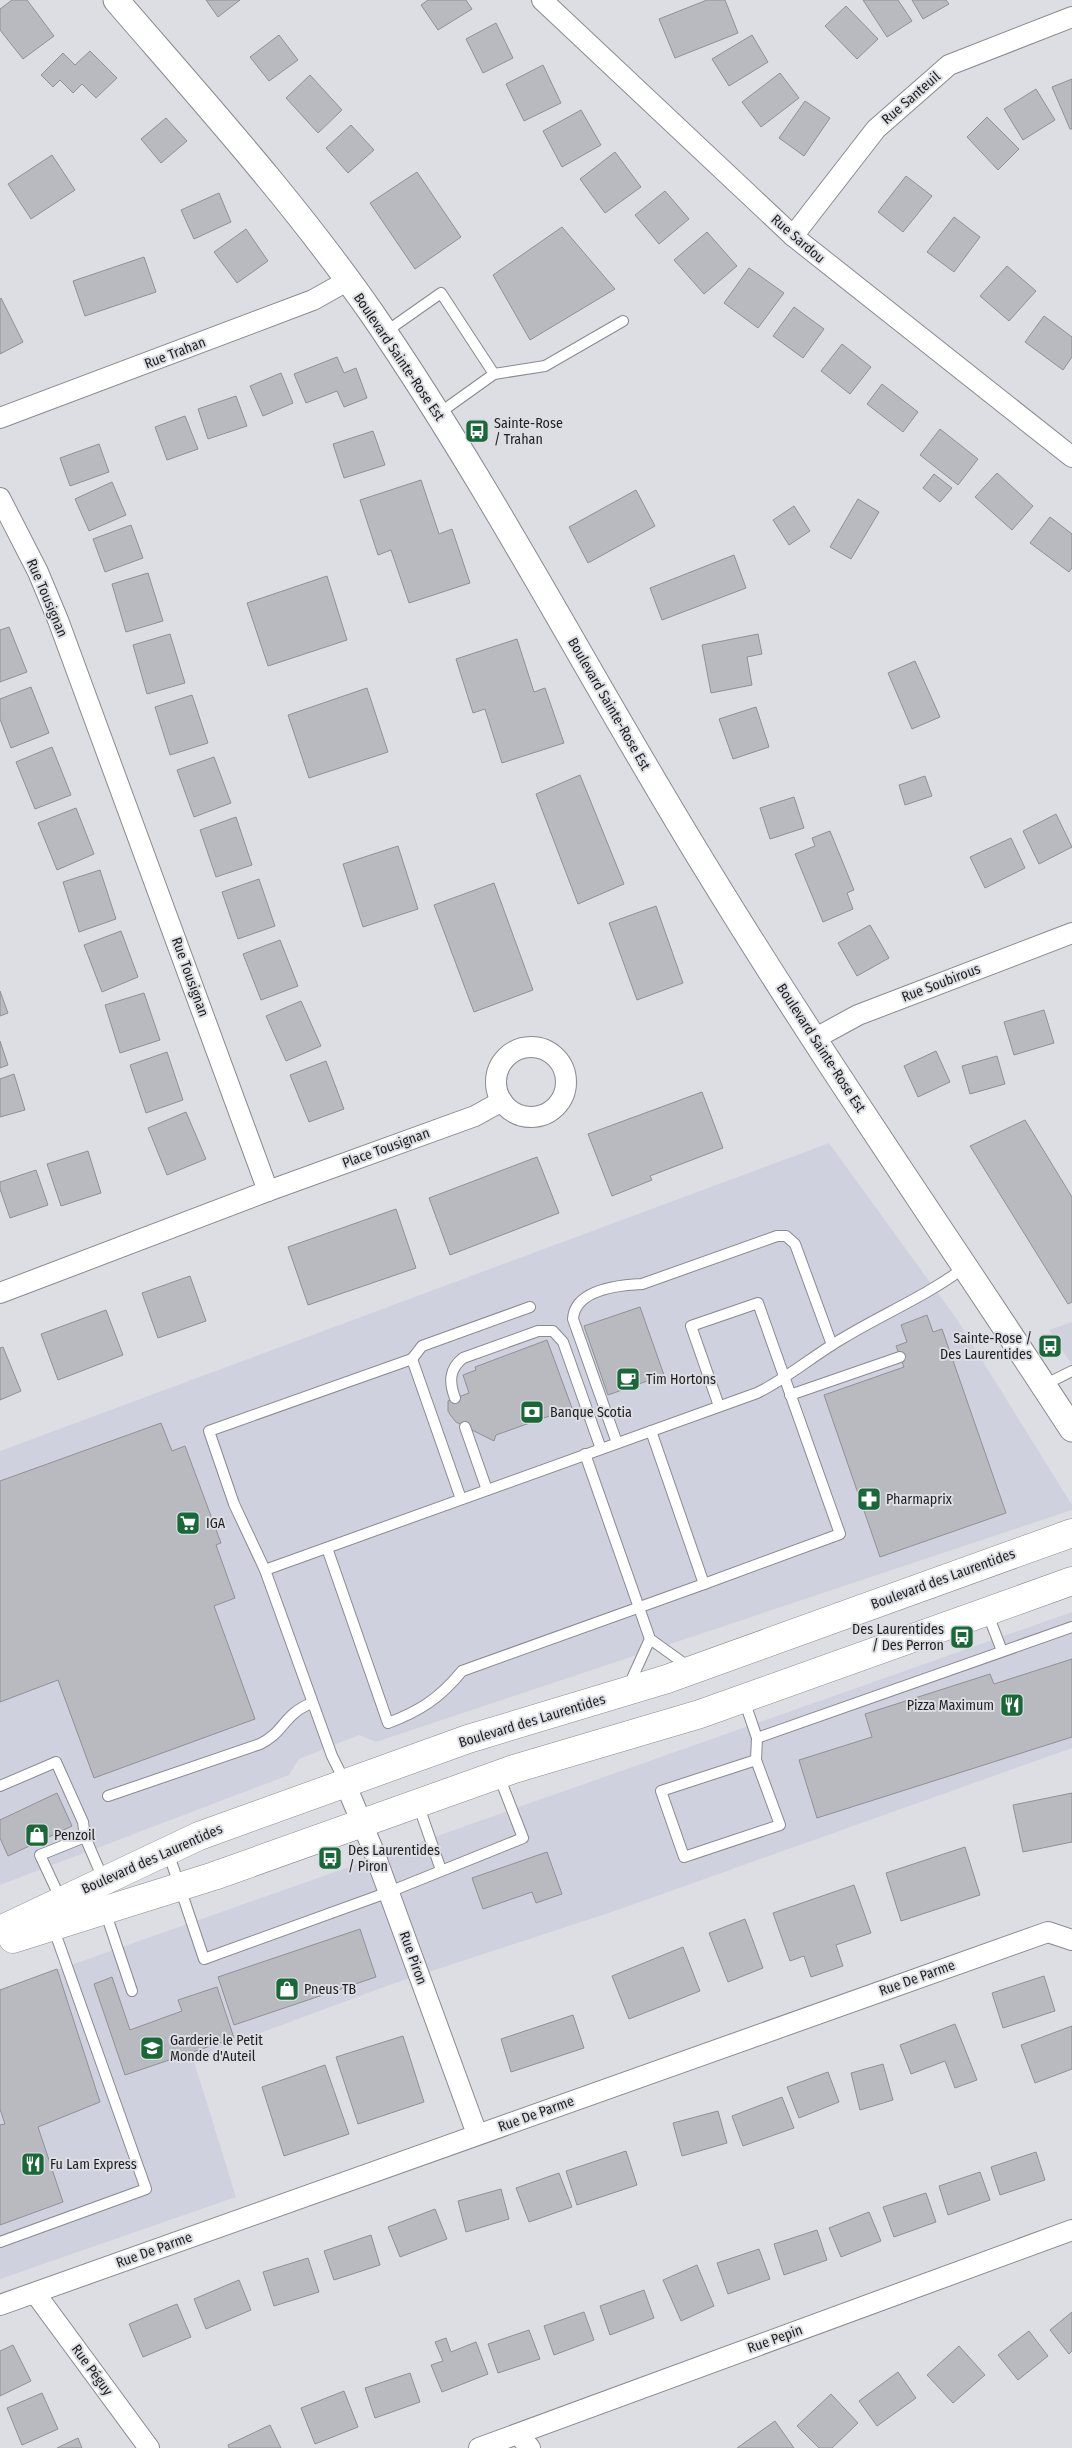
<svg xmlns="http://www.w3.org/2000/svg" width="1072" height="2448" viewBox="0 0 1072 2448" font-family="'Fira Sans Condensed',sans-serif">
  <rect width="100%" height="100%" fill="#dddee4"/>
  <g fill="#d0d1de">
    <polygon points="829,1143 956,1318 1072,1505 1072,1510 376,1742 359,1735 299,1759 289,1775 0,1885 0,1451"/>
    <polygon points="1072,1322 1072,1365 1049,1330"/>
    <polygon points="1072,1612 1072,1748 612,1912 395,1983 193,2058 236,2197 0,2279 0,1990"/>
  </g>
  <g fill="#b9bac0" stroke="#909096">
    <polygon points="12,0 27,0 54,36 23,59 0,30 0,9"/>
    <polygon points="206,0 240,0 218,17"/>
    <polygon points="428,0 466,0 472,9 438,30 421,5"/>
    <polygon points="707,0 725,0 738,33 675,58 659,19"/>
    <polygon points="863,0 898,0 912,21 887,37"/>
    <polygon points="912,0 946,0 949,4 923,19"/>
    <polygon points="846,6 878,39 857,59 825,26"/>
    <polygon points="496,23 513,58 483,73 466,39"/>
    <polygon points="279,35 298,60 269,81 250,57"/>
    <polygon points="752,35 768,62 729,86 712,59"/>
    <polygon points="90,51 117,78 96,98 82,84 73,93 60,80 53,87 41,75 63,53 75,65"/>
    <polygon points="543,65 561,103 524,121 506,84"/>
    <polygon points="780,73 799,98 761,127 742,102"/>
    <polygon points="310,75 342,110 318,133 286,98"/>
    <polygon points="1072,79 1072,129 1070,129 1052,87"/>
    <polygon points="1036,89 1055,120 1023,140 1004,109"/>
    <polygon points="805,101 830,118 804,156 779,138"/>
    <polygon points="581,110 601,145 562,167 543,131"/>
    <polygon points="987,117 1019,149 998,170 967,137"/>
    <polygon points="166,118 187,141 161,163 141,139"/>
    <polygon points="351,125 374,150 348,173 326,148"/>
    <polygon points="615,152 641,187 605,213 580,179"/>
    <polygon points="52,155 75,190 31,219 8,184"/>
    <polygon points="417,172 461,237 415,269 370,203"/>
    <polygon points="906,176 932,196 903,232 878,212"/>
    <polygon points="665,191 689,219 659,244 635,215"/>
    <polygon points="219,193 231,222 194,239 181,210"/>
    <polygon points="954,217 980,237 954,272 927,252"/>
    <polygon points="562,227 615,289 530,340 493,275"/>
    <polygon points="246,229 268,261 237,283 214,252"/>
    <polygon points="707,232 737,266 704,294 674,260"/>
    <polygon points="144,257 156,292 85,316 73,281"/>
    <polygon points="1007,266 1036,291 1009,321 980,296"/>
    <polygon points="749,268 784,293 758,328 724,303"/>
    <polygon points="1,298 23,342 0,354 0,299"/>
    <polygon points="794,307 824,329 803,358 773,336"/>
    <polygon points="1044,316 1072,337 1072,357 1063,370 1025,342"/>
    <polygon points="842,344 871,367 850,394 821,371"/>
    <polygon points="337,357 344,373 356,368 367,398 344,407 337,391 306,403 294,374"/>
    <polygon points="281,373 293,403 263,416 250,386"/>
    <polygon points="882,384 918,412 903,432 867,404"/>
    <polygon points="236,396 247,426 208,439 198,409"/>
    <polygon points="185,416 198,449 167,460 155,427"/>
    <polygon points="940,429 978,459 958,485 920,455"/>
    <polygon points="373,431 385,465 344,478 333,444"/>
    <polygon points="99,444 109,472 70,486 60,458"/>
    <polygon points="997,473 1033,506 1012,530 975,497"/>
    <polygon points="934,474 952,488 940,502 923,488"/>
    <polygon points="421,480 439,534 452,529 470,583 409,603 391,550 378,555 360,500"/>
    <polygon points="112,482 126,515 89,531 75,499"/>
    <polygon points="636,490 655,526 588,563 569,527"/>
    <polygon points="858,499 879,512 851,559 830,547"/>
    <polygon points="794,506 810,531 789,545 773,520"/>
    <polygon points="1050,517 1072,534 1072,568 1069,572 1030,543"/>
    <polygon points="131,525 143,558 105,572 93,539"/>
    <polygon points="734,555 746,588 662,620 650,588"/>
    <polygon points="148,573 163,621 126,632 112,584"/>
    <polygon points="327,576 347,640 268,666 247,603"/>
    <polygon points="9,627 27,672 0,682 0,630"/>
    <polygon points="170,634 185,683 147,694 133,645"/>
    <polygon points="758,634 762,654 747,657 752,685 711,693 702,645"/>
    <polygon points="517,639 534,692 545,688 564,743 502,763 485,709 473,713 456,659"/>
    <polygon points="915,661 940,717 912,729 888,673"/>
    <polygon points="31,687 49,733 11,748 0,719 0,699"/>
    <polygon points="367,688 388,752 309,778 288,715"/>
    <polygon points="192,695 208,743 170,755 155,707"/>
    <polygon points="756,707 769,747 733,759 719,719"/>
    <polygon points="52,747 71,795 35,809 16,762"/>
    <polygon points="214,757 231,803 194,817 177,770"/>
    <polygon points="580,775 624,884 578,904 536,794"/>
    <polygon points="925,776 932,796 905,805 899,785"/>
    <polygon points="794,797 804,828 770,839 760,808"/>
    <polygon points="76,808 94,854 57,870 38,823"/>
    <polygon points="1056,814 1072,847 1039,864 1023,831"/>
    <polygon points="236,817 252,865 216,877 200,830"/>
    <polygon points="830,831 854,890 847,893 853,909 823,922 795,854 815,846 812,838"/>
    <polygon points="1011,838 1025,868 985,888 970,857"/>
    <polygon points="398,846 418,909 363,927 343,864"/>
    <polygon points="100,870 116,919 79,932 63,882"/>
    <polygon points="259,879 275,926 238,939 222,892"/>
    <polygon points="494,883 533,990 474,1012 434,905"/>
    <polygon points="656,906 683,983 637,1000 609,923"/>
    <polygon points="870,925 889,958 857,976 838,943"/>
    <polygon points="121,931 138,977 102,992 84,945"/>
    <polygon points="280,940 298,986 261,1000 243,954"/>
    <polygon points="0,991 8,1013 0,1016"/>
    <polygon points="144,993 160,1040 120,1053 105,1005"/>
    <polygon points="301,1001 321,1046 286,1061 266,1016"/>
    <polygon points="1044,1010 1054,1043 1014,1055 1004,1022"/>
    <polygon points="0,1041 8,1065 0,1068"/>
    <polygon points="936,1051 950,1082 918,1097 904,1066"/>
    <polygon points="167,1052 183,1100 146,1113 130,1065"/>
    <polygon points="997,1056 1005,1084 970,1094 962,1066"/>
    <polygon points="326,1061 344,1109 309,1122 290,1075"/>
    <polygon points="14,1074 25,1110 0,1117 0,1079"/>
    <polygon points="702,1092 723,1148 650,1176 652,1180 612,1196 588,1134"/>
    <polygon points="186,1112 206,1159 167,1175 148,1128"/>
    <polygon points="1025,1120 1072,1197 1072,1302 1068,1304 970,1146"/>
    <polygon points="88,1151 101,1193 61,1206 47,1164"/>
    <polygon points="537,1157 559,1213 450,1255 429,1198"/>
    <polygon points="36,1170 48,1205 10,1218 0,1189 0,1182"/>
    <polygon points="396,1209 416,1268 308,1305 288,1247"/>
    <polygon points="190,1276 206,1321 158,1338 142,1293"/>
    <polygon points="640,1307 664,1375 608,1395 584,1326"/>
    <polygon points="106,1310 123,1355 58,1380 41,1334"/>
    <polygon points="927,1315 933,1332 942,1329 1006,1513 880,1557 824,1395 904,1367 896,1346 907,1342 901,1325"/>
    <polygon points="547,1340 572,1408 496,1435 494,1441 456,1422 451,1416 448,1411 448,1401 469,1393 463,1375 476,1370 475,1367"/>
    <polygon points="3,1347 21,1391 0,1400 0,1348"/>
    <polygon points="161,1423 172,1451 185,1446 221,1543 216,1545 235,1598 214,1606 255,1719 94,1778 58,1680 0,1702 0,1481"/>
    <polygon points="1072,1659 1072,1737 817,1818 799,1760 872,1737 865,1714 990,1674 994,1684"/>
    <polygon points="57,1793 72,1826 8,1856 0,1838 0,1820"/>
    <polygon points="1072,1793 1072,1842 1023,1852 1013,1805"/>
    <polygon points="965,1847 980,1895 901,1921 886,1873"/>
    <polygon points="547,1852 562,1894 536,1903 532,1892 483,1909 472,1878"/>
    <polygon points="854,1885 871,1933 836,1945 843,1966 811,1977 804,1956 790,1961 773,1913"/>
    <polygon points="745,1919 763,1968 728,1982 709,1933"/>
    <polygon points="360,1929 376,1977 234,2025 218,1977"/>
    <polygon points="683,1947 700,1991 629,2019 612,1976"/>
    <polygon points="57,1969 100,2102 38,2127 63,2202 0,2225 0,2125 5,2124 0,2109 0,1990"/>
    <polygon points="1044,1976 1055,2011 1003,2028 992,1993"/>
    <polygon points="112,1977 130,2030 182,2011 178,2000 217,1987 234,2038 125,2075 94,1984"/>
    <polygon points="573,2015 584,2048 511,2072 501,2039"/>
    <polygon points="955,2024 977,2080 955,2088 945,2061 911,2074 900,2045"/>
    <polygon points="1072,2026 1072,2069 1035,2083 1021,2045"/>
    <polygon points="403,2036 424,2102 358,2124 336,2057"/>
    <polygon points="883,2064 893,2100 860,2110 851,2073"/>
    <polygon points="325,2065 349,2134 284,2156 262,2087"/>
    <polygon points="828,2072 839,2102 799,2118 787,2087"/>
    <polygon points="782,2097 794,2128 743,2146 732,2116"/>
    <polygon points="718,2111 727,2143 682,2156 673,2123"/>
    <polygon points="626,2151 637,2185 577,2205 566,2171"/>
    <polygon points="1036,2152 1045,2180 1000,2195 991,2167"/>
    <polygon points="980,2172 990,2200 948,2215 939,2186"/>
    <polygon points="559,2173 572,2207 529,2222 516,2188"/>
    <polygon points="501,2189 509,2219 466,2232 458,2201"/>
    <polygon points="926,2193 936,2222 894,2237 883,2207"/>
    <polygon points="435,2209 447,2239 400,2257 388,2227"/>
    <polygon points="869,2212 881,2241 841,2257 829,2228"/>
    <polygon points="817,2230 827,2260 784,2275 774,2244"/>
    <polygon points="371,2235 380,2265 334,2280 324,2251"/>
    <polygon points="759,2249 770,2279 728,2294 717,2263"/>
    <polygon points="308,2258 319,2292 274,2306 263,2272"/>
    <polygon points="697,2265 714,2306 681,2321 663,2280"/>
    <polygon points="239,2280 251,2310 206,2329 194,2299"/>
    <polygon points="644,2290 654,2318 610,2335 600,2306"/>
    <polygon points="177,2304 191,2337 143,2357 129,2324"/>
    <polygon points="584,2312 594,2340 554,2355 544,2326"/>
    <polygon points="1072,2312 1072,2351 1069,2354 1050,2330"/>
    <polygon points="529,2330 540,2359 498,2373 488,2344"/>
    <polygon points="1029,2331 1048,2356 1018,2380 998,2355"/>
    <polygon points="446,2338 451,2352 476,2342 488,2374 442,2392 431,2365 443,2361 435,2342"/>
    <polygon points="13,2345 31,2381 0,2396 0,2351"/>
    <polygon points="959,2346 985,2375 953,2403 927,2375"/>
    <polygon points="898,2372 916,2398 877,2426 859,2401"/>
    <polygon points="410,2373 420,2402 375,2418 365,2388"/>
    <polygon points="344,2391 358,2427 315,2444 301,2408"/>
    <polygon points="42,2393 58,2429 22,2445 7,2408"/>
    <polygon points="831,2394 858,2423 832,2448 819,2448 797,2426"/>
    <polygon points="775,2421 794,2448 737,2448"/>
    <polygon points="270,2425 281,2448 229,2448 228,2445"/>
    <polygon points="78,2438 82,2448 57,2448"/>
  </g>
  <g fill="none" stroke-linecap="round" stroke-linejoin="round">
    <g stroke="#898a90" stroke-width="12">
      <g id="service">
        <polyline points="384,333 441,293 494,374 438,414"/>
        <polyline points="494,374 545,366 623,321"/>
        <polyline points="412,1359 422,1346 530,1307"/>
        <polyline points="1044,1385 1072,1371"/>
        <polyline points="790,1395 900,1357"/>
        <path d="M455 1398C449 1382 449 1369 463 1358L538 1331H553L563 1342 601 1449"/>
        <polyline points="465,1427 487,1490"/>
        <path d="M617 1443 573 1319C575 1289 619 1285 642 1284L777 1236H786L795 1244 832 1345"/>
        <polyline points="585,1454 650,1639 689,1667"/>
        <path d="M327 1548 388 1723C420 1711 440 1698 462 1671L704 1584 651 1431"/>
        <path d="M265 1570 757 1393C788 1378 815 1354 845 1337 885 1313 928 1295 965 1267"/>
        <polyline points="704,1584 840,1534 758,1303 691,1326 719,1406"/>
        <polyline points="987,1612 1002,1651"/>
        <polyline points="629,1685 650,1639"/>
        <polyline points="744,1700 757,1738 1072,1627"/>
        <polyline points="756,1760 780,1825 684,1857 661,1791 756,1760 757,1738"/>
        <polyline points="345,1782 332,1756 265,1570 234,1504 209,1431 412,1359 461,1499"/>
        <polyline points="0,1786 56,1762 83,1822 85,1837"/>
        <path d="M108 1796 260 1744C285 1732 283 1714 312 1703"/>
        <polyline points="418,1804 441,1870"/>
        <polyline points="168,1852 204,1959 389,1892 523,1838 499,1776"/>
        <polyline points="61,1900 40,1855 85,1837 104,1881"/>
        <polyline points="105,1911 132,1991"/>
        <polyline points="0,2242 146,2189 53,1927"/>
      </g>
    </g>
    <g stroke="#898a90" stroke-width="22">
      <g id="minor">
        <polyline points="542,0 793,236 1072,457"/>
        <polyline points="793,236 876,129 949,65 1072,17"/>
        <polyline points="0,418 313,300 347,281"/>
        <polyline points="0,498 38,572 58,620 268,1191"/>
        <polyline points="814,1039 858,1015 1072,933"/>
        <circle cx="531" cy="1082" r="35"/>
        <polyline points="0,1293 268,1191 475,1116 502,1101"/>
        <polyline points="345,1783 374,1852 477,2134"/>
        <polyline points="35,2293 149,2448"/>
        <polyline points="0,2305 1048,1932 1072,1940"/>
        <polyline points="518,2434 530,2448"/>
        <polyline points="479,2448 1072,2230"/>
      </g>
    </g>
    <g stroke="#898a90" stroke-width="27">
      <path id="tertiary" d="M116 0C204 102 296 204 373 315 495 493 595 688 708 871 824 1061 951 1243 1072 1429"/>
    </g>
    <g stroke="#898a90" stroke-width="29">
      <g id="secondary">
        <polyline points="0,1930 199,1836 468,1739 667,1679 1072,1533"/>
        <polyline points="13,1939 214,1876 514,1769 700,1714 1072,1581"/>
      </g>
    </g>
    <use href="#service" stroke="#fff" stroke-width="10"/>
    <use href="#minor" stroke="#fff" stroke-width="20"/>
    <use href="#tertiary" stroke="#fff" stroke-width="25"/>
    <use href="#secondary" stroke="#fff" stroke-width="28"/>
  </g>
  <defs>
    <g id="bus-square" transform="scale(1.25)"><rect x="-9" y="-9" width="18" height="18" rx="4" fill="#196837" stroke="#dddee4"/><path d="M-5-6H5V4H4V6H2V4H-2V6H-4V4H-5ZM-3.5-4V0h7V-4ZM-3.5 1.2v1.5H-2V1.2ZM2 1.2v1.5H3.5V1.2Z" fill="#fff"/></g>
    <g id="cafe-square" transform="scale(1.25)"><rect x="-9" y="-9" width="18" height="18" rx="4" fill="#196837" stroke="#dddee4"/><path d="M-5.5-4.5H6V0H3Q3 3.5 0 3.5H-2.5Q-5.5 3.5-5.5 0ZM3-3.2v2h1.7v-2ZM-6 4.5H4V6H-6Z" fill="#fff"/></g>
    <g id="bank-square" transform="scale(1.25)"><rect x="-9" y="-9" width="18" height="18" rx="4" fill="#196837" stroke="#dddee4"/><path d="M-6-4H6V4H-6ZM0-2.3a2.3 2.3 0 1 0 0 4.6a2.3 2.3 0 1 0 0-4.6Z" fill="#fff"/></g>
    <g id="pharmacy-square" transform="scale(1.25)"><rect x="-9" y="-9" width="18" height="18" rx="4" fill="#196837" stroke="#dddee4"/><path d="M-2-6h4v4h4v4h-4v4h-4v-4h-4v-4h4Z" fill="#fff"/></g>
    <g id="supermarket-square" transform="scale(1.25)"><rect x="-9" y="-9" width="18" height="18" rx="4" fill="#196837" stroke="#dddee4"/><path d="M-6-5.5h2.5l.6 2H6L4.5 2H-2.5L-4.4-4H-6ZM-1.5 3.2a1.3 1.3 0 1 0 .1 0ZM3 3.2a1.3 1.3 0 1 0 .1 0Z" fill="#fff"/></g>
    <g id="restaurant-square" transform="scale(1.25)"><rect x="-9" y="-9" width="18" height="18" rx="4" fill="#196837" stroke="#dddee4"/><path d="M-5-6h1v4h1v-4h1v4h1v-4h1v5L-1.5 .5V6h-2V.5L-5-1ZM5-6V6H3V1.5H1.5Q1.5-4 5-6Z" fill="#fff"/></g>
    <g id="shop-square" transform="scale(1.25)"><rect x="-9" y="-9" width="18" height="18" rx="4" fill="#196837" stroke="#dddee4"/><path d="M-5-2.5h2.3a2.7 3.5 0 0 1 5.4 0H5L5.5 6h-11ZM-1.5-2.5h3a1.5 2.3 0 0 0-3 0Z" fill="#fff"/></g>
    <g id="school-square" transform="scale(1.25)"><rect x="-9" y="-9" width="18" height="18" rx="4" fill="#196837" stroke="#dddee4"/><path d="M0-5L7-2L0 1L-7-2ZM-4 1L0 2.5L4 1V4Q0 6-4 4Z" fill="#fff"/></g>
  </defs>
  <g fill-rule="evenodd">
    <use href="#bus-square" x="477" y="431"/>
    <use href="#bus-square" x="1050" y="1346"/>
    <use href="#cafe-square" x="628" y="1379"/>
    <use href="#bank-square" x="532" y="1412"/>
    <use href="#pharmacy-square" x="869" y="1499"/>
    <use href="#supermarket-square" x="188" y="1523"/>
    <use href="#bus-square" x="962" y="1637"/>
    <use href="#restaurant-square" x="1012" y="1705"/>
    <use href="#shop-square" x="37" y="1835"/>
    <use href="#bus-square" x="330" y="1858"/>
    <use href="#shop-square" x="287" y="1989"/>
    <use href="#school-square" x="152" y="2048"/>
    <use href="#restaurant-square" x="33" y="2164"/>
  </g>
  <g text-anchor="middle" dominant-baseline="central" stroke-width="4" stroke-linejoin="round" paint-order="stroke">
    <g font-size="14" fill="#1f1f21" stroke="#dddee4">
      <text transform="translate(911 98) rotate(-41)">Rue Santeuil</text>
      <text transform="translate(798 239) rotate(41)">Rue Sardou</text>
      <text transform="translate(175 353) rotate(-21)">Rue Trahan</text>
      <text transform="translate(399 357) rotate(56)">Boulevard Sainte-Rose Est</text>
      <text transform="translate(47 598) rotate(67)">Rue Tousignan</text>
      <text transform="translate(609 704) rotate(60)">Boulevard Sainte-Rose Est</text>
      <text transform="translate(190 977) rotate(70)">Rue Tousignan</text>
      <text transform="translate(941 983) rotate(-21)">Rue Soubirous</text>
      <text transform="translate(821 1048) rotate(57)">Boulevard Sainte-Rose Est</text>
      <text transform="translate(386 1148) rotate(-20)">Place Tousignan</text>
      <text transform="translate(943 1579) rotate(-20)">Boulevard des Laurentides</text>
      <text transform="translate(532 1721) rotate(-17)">Boulevard des Laurentides</text>
      <text transform="translate(152 1859) rotate(-24)">Boulevard des Laurentides</text>
      <text transform="translate(413 1958) rotate(70)">Rue Piron</text>
      <text transform="translate(917 1978) rotate(-20)">Rue De Parme</text>
      <text transform="translate(536 2114) rotate(-20)">Rue De Parme</text>
      <text transform="translate(154 2250) rotate(-20)">Rue De Parme</text>
      <text transform="translate(775 2339) rotate(-20)">Rue Pepin</text>
      <text transform="translate(92 2370) rotate(54)">Rue Péguy</text>
    </g>
    <g font-size="14" fill="#1f1f21" stroke="#dddee4" text-anchor="start">
      <text x="494" y="423">Sainte-Rose<tspan x="494" dy="16">/ Trahan</tspan></text>
      <text x="1032" y="1338" text-anchor="end">Sainte-Rose /<tspan x="1032" dy="16">Des Laurentides</tspan></text>
      <text x="646" y="1379">Tim Hortons</text>
      <text x="550" y="1412">Banque Scotia</text>
      <text x="886" y="1499">Pharmaprix</text>
      <text x="206" y="1523">IGA</text>
      <text x="944" y="1629" text-anchor="end">Des Laurentides<tspan x="944" dy="16">/ Des Perron</tspan></text>
      <text x="994" y="1705" text-anchor="end">Pizza Maximum</text>
      <text x="54" y="1835">Penzoil</text>
      <text x="348" y="1850">Des Laurentides<tspan x="348" dy="16">/ Piron</tspan></text>
      <text x="304" y="1989">Pneus TB</text>
      <text x="170" y="2040">Garderie le Petit<tspan x="170" dy="16">Monde d'Auteil</tspan></text>
      <text x="50" y="2164">Fu Lam Express</text>
    </g>
  </g>
</svg>
